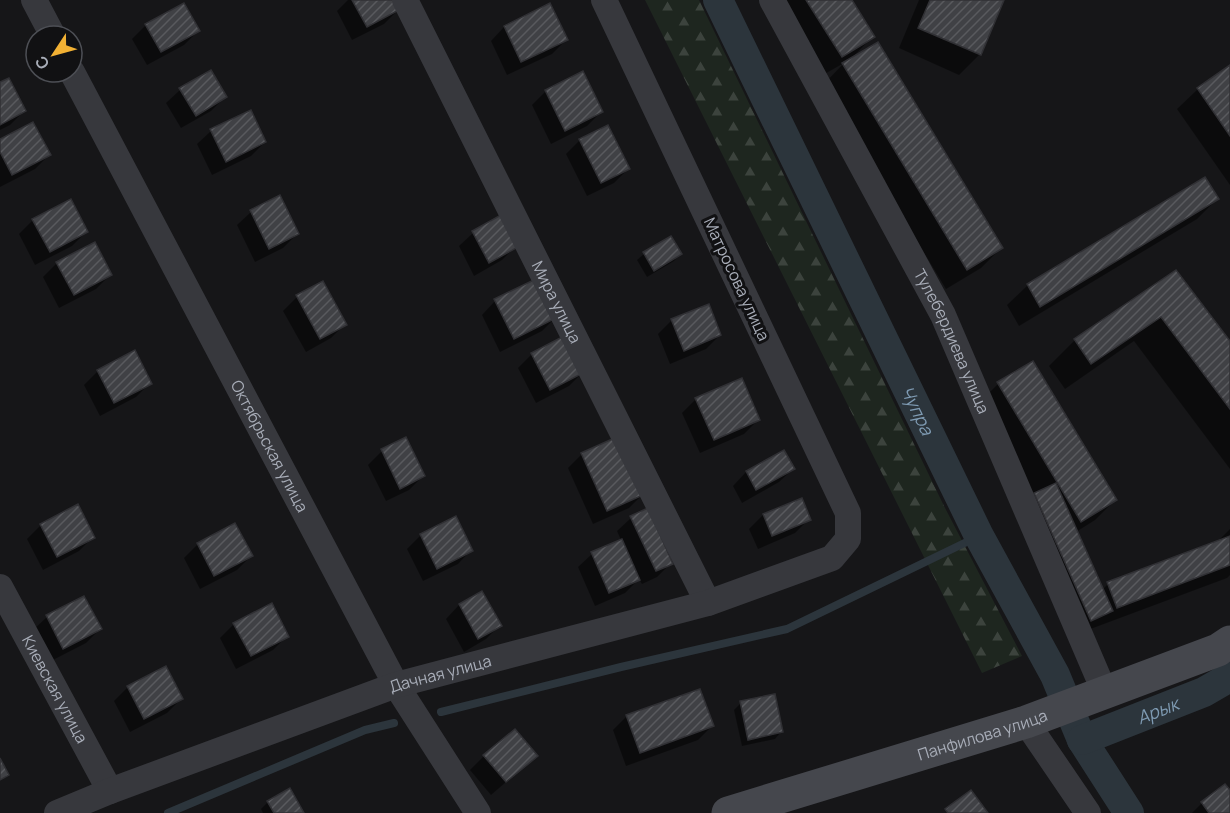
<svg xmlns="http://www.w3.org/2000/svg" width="1230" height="813" viewBox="0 0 1230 813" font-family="Manrope,sans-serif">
  <defs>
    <pattern id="forest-firs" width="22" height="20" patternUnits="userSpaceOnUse" patternTransform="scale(1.5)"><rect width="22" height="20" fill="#1e261f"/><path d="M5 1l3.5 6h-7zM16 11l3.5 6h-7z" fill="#3c433d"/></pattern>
    <pattern id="building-hatch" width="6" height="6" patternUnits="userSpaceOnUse" patternTransform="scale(1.5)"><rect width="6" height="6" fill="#404145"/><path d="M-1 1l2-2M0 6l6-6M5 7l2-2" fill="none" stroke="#595a5e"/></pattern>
  </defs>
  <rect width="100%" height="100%" fill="#161618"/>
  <polygon fill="url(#forest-firs)" points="645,0 699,0 944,506 1022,656 982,673"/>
  <g fill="#0007">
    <polygon points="348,0 392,0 398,10 384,24 352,40 337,11"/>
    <polygon points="773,0 850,0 873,36 851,59 1001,248 981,268 946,289 823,85 844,63 821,76"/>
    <polygon points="919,0 1003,0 980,54 959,75 899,48"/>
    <polygon points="550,5 566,40 552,54 507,75 491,41 504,27"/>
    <polygon points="146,25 198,31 184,45 147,65 132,39"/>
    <polygon points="1230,67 1230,185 1177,109 1198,89"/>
    <polygon points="0,84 24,111 10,125 0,130"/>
    <polygon points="180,90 225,97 211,111 181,128 166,103"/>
    <polygon points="546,91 601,112 587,126 551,144 532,105"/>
    <polygon points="211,131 265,142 251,156 212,175 197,144"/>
    <polygon points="580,140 628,169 614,183 587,196 566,154"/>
    <polygon points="0,141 49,155 35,169 0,187"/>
    <polygon points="1205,179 1217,199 1197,219 1019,326 1007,305 1028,285"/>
    <polygon points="251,212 297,234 283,248 255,262 237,225"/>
    <polygon points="501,217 516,246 502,260 474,276 459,246 473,233"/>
    <polygon points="33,220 86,232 72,246 35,265 19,234"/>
    <polygon points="670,238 680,254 674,261 647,277 637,260 644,254"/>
    <polygon points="57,263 110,275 96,289 59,308 43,277"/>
    <polygon points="1176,272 1230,344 1230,469 1134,341 1065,389 1049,366 1075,340"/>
    <polygon points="297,297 345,324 331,338 306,352 283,311"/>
    <polygon points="495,301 556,317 542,331 500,352 482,315"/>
    <polygon points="672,320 720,335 706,349 670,364 658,334"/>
    <polygon points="532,354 583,372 569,386 536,403 518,368"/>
    <polygon points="98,371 150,383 136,397 100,416 84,385"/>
    <polygon points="998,384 1115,500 1095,520 1076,532 1102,590 1108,584 1222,541 1220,539 1230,529 1230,575 1227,578 1077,634 978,404"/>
    <polygon points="696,399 758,420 744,434 700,453 682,413"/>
    <polygon points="405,439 423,476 409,490 386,501 368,465 382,451"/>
    <polygon points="783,452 793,469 779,482 742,503 733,486 746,472"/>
    <polygon points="582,454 643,494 629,508 593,524 568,468"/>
    <polygon points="801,500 809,519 795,533 758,549 749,529 763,515"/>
    <polygon points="631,518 671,563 657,577 642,584 639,579 625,593 595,606 578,567 592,554 621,540 617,531"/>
    <polygon points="41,525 93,537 79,551 43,570 27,539"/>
    <polygon points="421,535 471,550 458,564 423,581 407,549"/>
    <polygon points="198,544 251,556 237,570 200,589 184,558"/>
    <polygon points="481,593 500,625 486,639 464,652 446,619 459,605"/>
    <polygon points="47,617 100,629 86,643 49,662 33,630"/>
    <polygon points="234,624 287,636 273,650 236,669 220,638"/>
    <polygon points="128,687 181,699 167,713 130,732 114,701"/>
    <polygon points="741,703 781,732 775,739 742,746 734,710"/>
    <polygon points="627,716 712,726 698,740 626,766 613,730"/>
    <polygon points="484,756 536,756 491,795 470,770"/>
    <polygon points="1230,793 1230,813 1192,813 1202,803"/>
    <polygon points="268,802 302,813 263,813 261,809"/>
  </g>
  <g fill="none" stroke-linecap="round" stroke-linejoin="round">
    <g stroke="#2c353c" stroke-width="8">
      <polyline points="441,712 621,667 787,629 979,536"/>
      <polyline points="168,813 365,730 394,723"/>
    </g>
    <g stroke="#2c353c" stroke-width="30">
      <path id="s1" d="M718 0 979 536 1055 675 1082 740 1129 813"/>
      <path id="s2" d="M1082 740 1204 692 1230 677"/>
    </g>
  </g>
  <g fill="url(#building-hatch)" stroke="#303034" stroke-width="1.5">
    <polygon points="352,0 394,0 399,10 367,27"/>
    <polygon points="806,0 852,0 875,37 842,57"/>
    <polygon points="930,0 1004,0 981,55 918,28"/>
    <polygon points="184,3 200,31 161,52 145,24"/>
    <polygon points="550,3 568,40 521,62 504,26"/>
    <polygon points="878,42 1003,248 967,270 842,63"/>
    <polygon points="1230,65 1230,136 1197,88"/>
    <polygon points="211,70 227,97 196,116 179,88"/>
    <polygon points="583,71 603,112 565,131 545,90"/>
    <polygon points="9,78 26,111 0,125 0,82"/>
    <polygon points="251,110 266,142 226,162 210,129"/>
    <polygon points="33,122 51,155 12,175 0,152 0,139"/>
    <polygon points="608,125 630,169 601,183 579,139"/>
    <polygon points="1205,177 1219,199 1040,307 1027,284"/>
    <polygon points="280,195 299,234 269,249 250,210"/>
    <polygon points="71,199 88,232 50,252 32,219"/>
    <polygon points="501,215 518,247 489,263 472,231"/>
    <polygon points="671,236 682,254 654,271 643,252"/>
    <polygon points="95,242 112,275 74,295 56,262"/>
    <polygon points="1176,270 1230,341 1230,409 1161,317 1091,364 1074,339"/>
    <polygon points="538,278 558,317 514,339 494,299"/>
    <polygon points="323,281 347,325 320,339 296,295"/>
    <polygon points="709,304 721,335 684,351 671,319"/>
    <polygon points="566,335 585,372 550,390 531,353"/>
    <polygon points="135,350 152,384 114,403 97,370"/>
    <polygon points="1033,361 1117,500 1081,522 997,382"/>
    <polygon points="742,378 760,420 714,440 695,398"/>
    <polygon points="619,436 645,494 607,511 581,453"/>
    <polygon points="406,437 425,476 400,489 381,449"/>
    <polygon points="784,450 795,469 756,490 746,471"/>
    <polygon points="1056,483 1113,611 1091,621 1034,493"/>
    <polygon points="802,498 811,520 772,536 763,514"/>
    <polygon points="78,504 95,538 57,557 40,524"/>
    <polygon points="648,508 673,564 656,571 630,516"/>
    <polygon points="456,516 473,551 437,569 420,534"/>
    <polygon points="235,523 253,556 214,576 197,543"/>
    <polygon points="1230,536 1230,565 1117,608 1107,582"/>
    <polygon points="622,539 640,580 609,593 591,552"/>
    <polygon points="482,591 502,626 478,639 459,604"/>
    <polygon points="84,596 102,629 63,649 46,615"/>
    <polygon points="272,603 289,637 251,656 233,623"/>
    <polygon points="166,666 183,699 144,719 127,686"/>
    <polygon points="700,689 714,726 640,753 626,715"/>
    <polygon points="775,694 783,732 748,740 740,701"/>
    <polygon points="515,729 538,756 506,782 483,755"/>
    <polygon points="0,758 9,775 0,780"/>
    <polygon points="1225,784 1230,790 1230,813 1209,813 1201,802"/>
    <polygon points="290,788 304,813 274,813 267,801"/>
    <polygon points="971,790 988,813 948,813 945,809"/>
  </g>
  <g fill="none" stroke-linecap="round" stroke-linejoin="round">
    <g stroke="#37383d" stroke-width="26">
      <polyline points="34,0 53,36"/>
      <path id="s3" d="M405 0 708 603"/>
      <path id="s4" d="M772 0 943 315 1105 693"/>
      <path id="s5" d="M72 72 396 685 478 813"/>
      <path id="s6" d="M0 587 110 791"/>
      <polyline points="1026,722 1088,813"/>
      <path id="s7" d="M57 813 110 791 396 685 708 603 832 558 848 539V513L604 0"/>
    </g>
    <path stroke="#45474d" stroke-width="33" id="s8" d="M728 813 1026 722 1218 650 1230 642"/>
  </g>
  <g text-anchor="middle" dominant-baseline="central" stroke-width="6" stroke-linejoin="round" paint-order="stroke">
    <g font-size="16" fill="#a8adb8" stroke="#111113">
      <text transform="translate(737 279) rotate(65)">Матросова улица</text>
      <text stroke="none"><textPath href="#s3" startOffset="338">Мира улица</textPath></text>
      <text stroke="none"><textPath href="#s4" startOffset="386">Тулебердиева улица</textPath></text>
      <text stroke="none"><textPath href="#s5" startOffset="423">Октябрьская улица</textPath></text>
      <text stroke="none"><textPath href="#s7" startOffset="408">Дачная улица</textPath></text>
      <text stroke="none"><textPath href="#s6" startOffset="116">Киевская улица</textPath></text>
      <text stroke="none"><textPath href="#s8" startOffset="266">Панфилова улица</textPath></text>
    </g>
    <g font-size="18" font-style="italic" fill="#7f9bb3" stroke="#111113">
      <text stroke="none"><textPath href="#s1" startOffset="456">Чупра</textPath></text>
      <text stroke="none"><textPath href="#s2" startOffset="81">Арык</textPath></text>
    </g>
  </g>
  <g transform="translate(54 54) rotate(234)"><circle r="28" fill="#111113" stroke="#4d4f55" stroke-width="1.5"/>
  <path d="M0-4.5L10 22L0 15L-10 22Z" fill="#f2b134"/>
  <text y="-9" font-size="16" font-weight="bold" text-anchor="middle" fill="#a8adb8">С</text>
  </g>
</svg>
